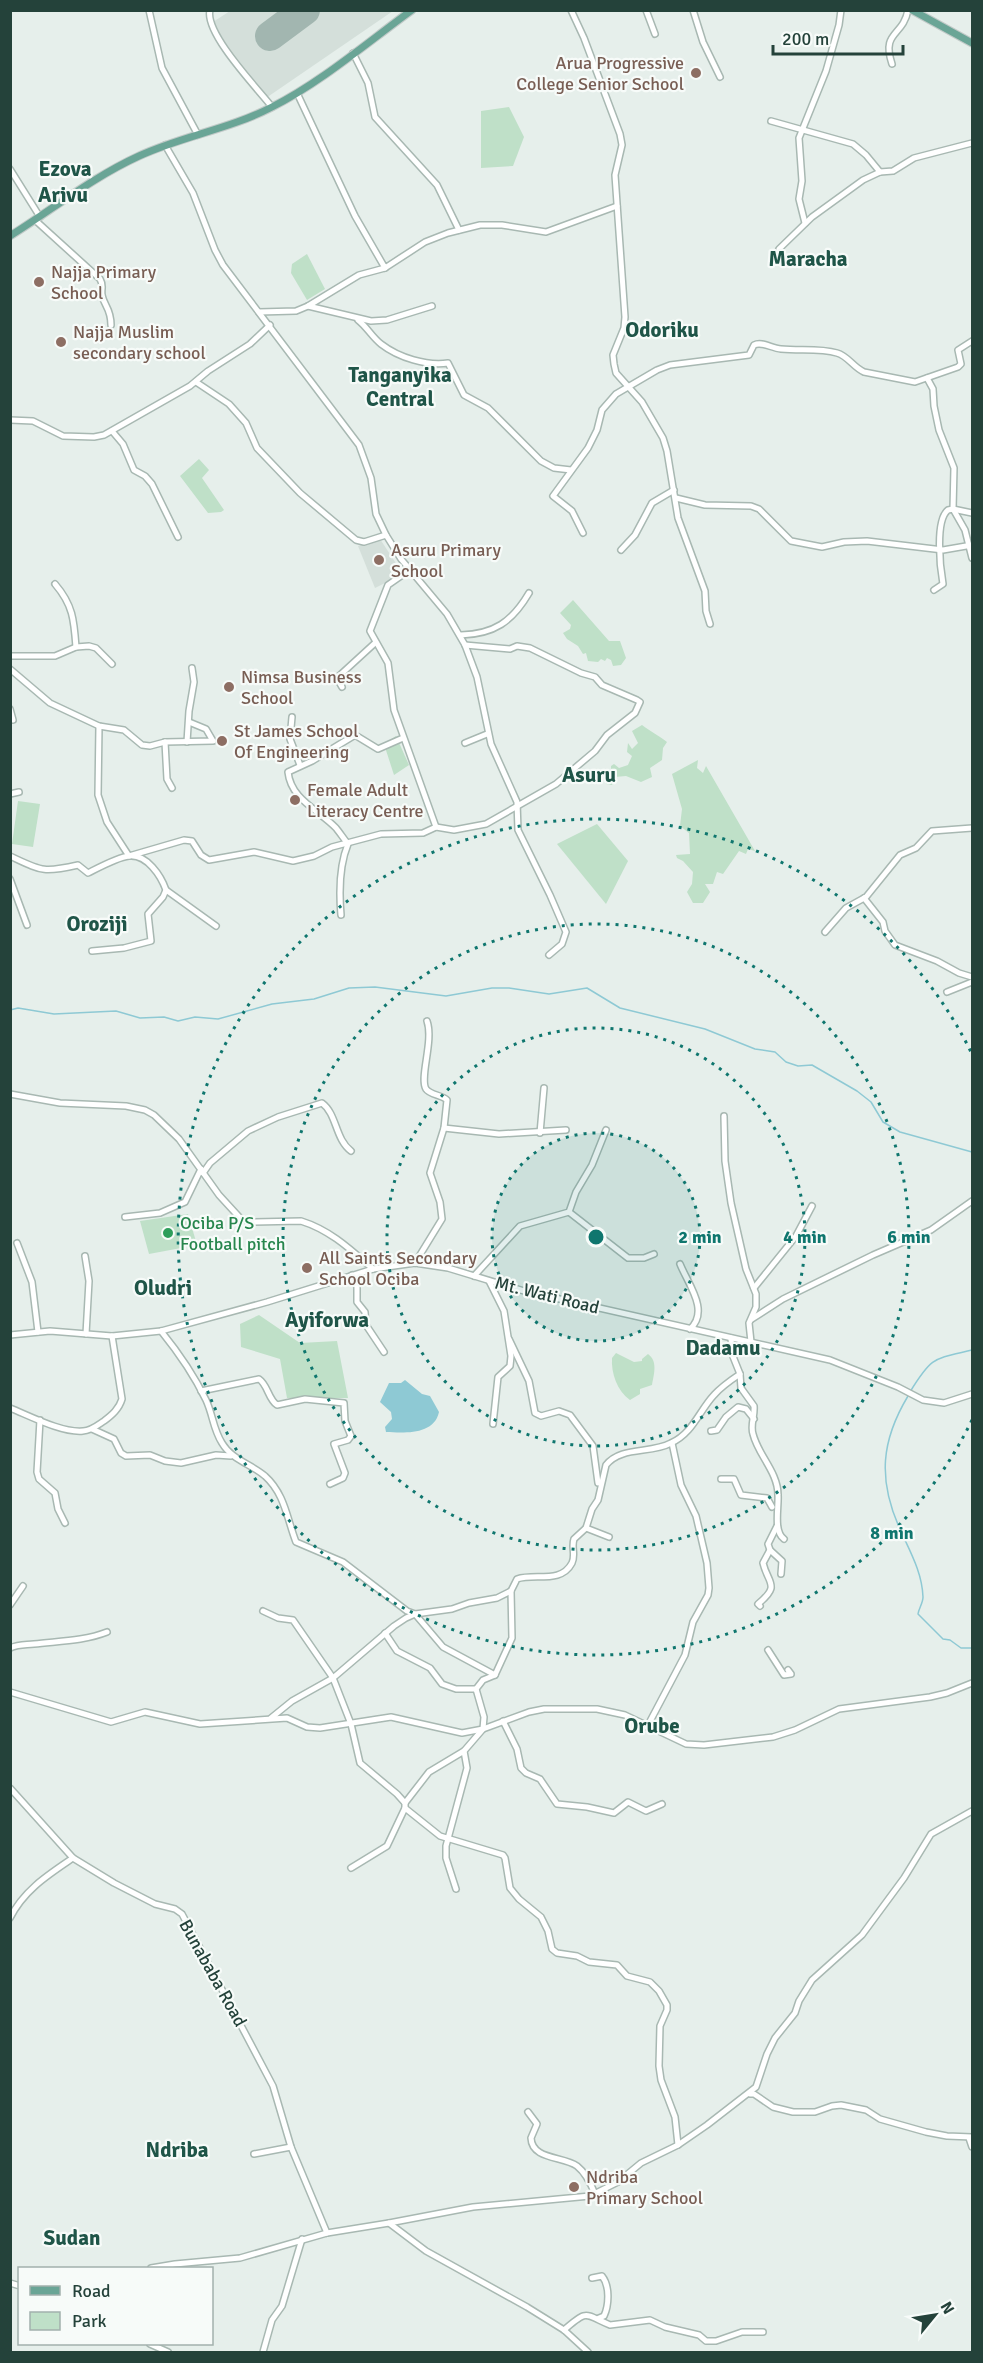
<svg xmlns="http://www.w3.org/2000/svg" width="983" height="2363" viewBox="0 0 983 2363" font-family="Signika,sans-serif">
  <rect width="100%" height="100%" fill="#e6efeb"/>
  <g fill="#d4dfda">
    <polygon points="230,11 393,11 266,98 233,55 213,22"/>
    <polygon points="380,539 403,574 375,588 358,546"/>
  </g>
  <g fill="#bfe0c8">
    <polygon points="509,107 524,137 513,166 481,168 481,111"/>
    <polygon points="307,254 325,289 307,300 291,273 292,264"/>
    <polygon points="199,459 209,470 202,478 224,510 221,512 208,513 180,476"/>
    <polygon points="573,600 609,641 620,641 626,658 621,665 613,666 611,660 607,658 605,661 601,659 598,662 588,661 586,653 583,654 578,646 567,639 563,633 570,629 571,625 560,613"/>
    <path d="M642 725C650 731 658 735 667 742L663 748 662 760 650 768 652 777 641 782 626 776 615 777 612 785 606 784 604 773 611 769V766L614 764 619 768 628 765 632 756 627 752 628 743 632 749 638 743 632 731Z"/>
    <polygon points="396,736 409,765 394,775 384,744"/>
    <polygon points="698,760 697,768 703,773 706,766 755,851 748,849 746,854 739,851 723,874 717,872 713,884 705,884 710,892 703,903 693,903 687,892 692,884 693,872 683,861 677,858 676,855 690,854 689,833 680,826 682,809 672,774"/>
    <polygon points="18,801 40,804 33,847 12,844"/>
    <polygon points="597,824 628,861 606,904 557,844"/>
    <polygon points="188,1214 197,1245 149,1254 140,1221"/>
    <polygon points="259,1315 300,1343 337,1341 348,1398 287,1398 280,1359 241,1347 240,1324"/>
    <path d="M616 1353 634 1362 642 1361V1359L648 1354C658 1361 654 1374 652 1385L640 1389V1394L630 1400C617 1391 611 1373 612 1358Z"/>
  </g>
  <path fill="#8ec9d4" d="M405 1380 422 1394 430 1396 439 1412C434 1435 405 1433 386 1432L385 1427 392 1419 391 1412 380 1402 389 1383H401Z"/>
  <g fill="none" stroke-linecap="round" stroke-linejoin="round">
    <g stroke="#8ec9d4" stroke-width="1.5">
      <polyline points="10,1010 18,1008 54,1014 116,1011 140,1018 164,1017 178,1021 195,1017 218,1019 272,1004 314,999 349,988 375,987 446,996 492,988 509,988 549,994 587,988 620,1008 705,1029 755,1049 775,1052 786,1062 798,1066 812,1065 857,1091 871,1102 883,1122 900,1132 972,1152"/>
      <path d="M910 1392C932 1356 934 1359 972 1350"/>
      <path d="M908 1396C881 1441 878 1479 899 1527 909 1550 922 1571 923 1597 923 1603 919 1608 918 1614L943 1639 950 1640 961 1648H972"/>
    </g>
    <polyline stroke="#a2b6b0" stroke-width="30" points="270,36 305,10"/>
    <g stroke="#a8b8b2" stroke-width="8">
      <g id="minor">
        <polyline points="149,10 162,68 198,135"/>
        <path d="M210 10C204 33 258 89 272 107"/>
        <polyline points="571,10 584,38 620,134 622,145 615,175 625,317 624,328 613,355 614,364 616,373 642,402 663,438 667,451 678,518 705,591 706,611 710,624"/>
        <polyline points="646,10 655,34"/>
        <polyline points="693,10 703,42 720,77"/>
        <polyline points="353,53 368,83 375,117 437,185 459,230"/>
        <path d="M892 64C881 31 903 37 908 10"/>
        <polyline points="297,93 355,216 385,268 425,242 448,233 480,225 502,225 546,232 617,206"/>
        <polyline points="771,121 853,144 866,155 880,172"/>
        <polyline points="165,145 193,193 215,250 223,265 359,445 371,478 376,514 386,535 401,559 447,614 465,645 477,677 491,744 517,802 518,830 550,895 566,932 562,944 549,955"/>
        <polyline points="10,169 40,217"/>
        <path d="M35 220 100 279C104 286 101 288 102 295 104 306 111 308 111 325"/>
        <polyline points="805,223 799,199 802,181 799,138 826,71 839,25 841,10"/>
        <polyline points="779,249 812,217 863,180 880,172 893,171 914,158 972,143"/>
        <polyline points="308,306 371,321 387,320 432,306"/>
        <polyline points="259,312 296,311 308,306 359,275 385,268"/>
        <path d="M358 320C367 327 372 337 381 344 399 358 427 366 448 363L464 395 488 408 541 461 554 468 571 470"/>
        <polyline points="927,378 933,389 934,406 939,430 954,468 953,509 972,513"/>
        <polyline points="196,382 229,404 246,423 257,448 300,493 356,540 364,542 386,535"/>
        <polyline points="10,420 33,421 63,436 94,437 104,435 190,386 208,371 250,344 270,325"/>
        <polyline points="112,431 123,444 134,470 145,476 152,484 178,537"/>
        <polyline points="676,498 705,505 751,506 759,509 791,541 822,547 844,542 867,541 943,550 972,545"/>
        <path d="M583 533 572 511 553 496 588 448 597 430 602 410 616 394 657 370 670 365 749 355 754 345C762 341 771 348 781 349 799 351 820 348 837 353 848 356 853 367 864 372L915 382 958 367 961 364 958 350 972 341"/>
        <polyline points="621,550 635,535 652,503 674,490"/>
        <polyline points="411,569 388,585 370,631 388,663 394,710 436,827"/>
        <path d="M55 584C73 605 74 620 76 647"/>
        <path d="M934 590 943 584C940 567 935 520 948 510L953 509 965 530 972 558"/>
        <path d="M461 635C494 634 512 622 529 593"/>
        <polyline points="10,656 55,656 76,647 89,646 96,648 112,664"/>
        <polyline points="10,669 50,703 99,726 124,730 142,745 150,746 165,742 213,741 206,729 189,722"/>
        <polyline points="342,687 338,680 339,676 375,643"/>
        <polyline points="10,709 13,720"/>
        <polyline points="292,717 290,739 300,765"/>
        <polyline points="99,726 98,795 107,822 129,856 184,840 192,841 201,855 209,860 254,852 293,861 314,856 332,847 381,834 423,833 436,827 454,830 486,824 556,784 595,751 607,735 635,713 640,702 637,700 602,685 595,677 581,673 530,648 517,646 510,649 465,645"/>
        <polyline points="165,742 167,779 172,788"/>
        <polyline points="187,742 189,711 194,682 192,668"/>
        <polyline points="465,743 487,734"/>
        <polyline points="10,794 19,792"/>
        <path d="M10 856C42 871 43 873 78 865L88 873C98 868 118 857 129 856 147 854 161 876 166 890L163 897 148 914 151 941 124 948 92 951"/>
        <polyline points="10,879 27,925"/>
        <polyline points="166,890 216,926"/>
        <polyline points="864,898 883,922 885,931 895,945 937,961 959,973 972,977"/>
        <path d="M341 915C339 892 339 866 348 844 344 839 340 833 336 828 319 810 291 800 288 772L312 761 355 735 378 749 403 738"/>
        <polyline points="825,932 846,908 866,897 900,855 916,848 932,831 972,828"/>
        <polyline points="947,992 972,982"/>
        <path d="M10 1094 60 1103 126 1106 145 1110 154 1115 179 1139 219 1195 241 1219 250 1222 301 1221C330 1230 350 1249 373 1269"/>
        <polyline points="724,1116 725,1161 731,1203 746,1269 756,1294 756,1307 749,1323 751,1342"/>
        <polyline points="444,1128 499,1134 566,1130"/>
        <polyline points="540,1133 544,1088"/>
        <path d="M203 1173 210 1163 248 1131 278 1117 322 1103C337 1114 335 1139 351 1151"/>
        <polyline points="569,1212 628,1258 644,1258 654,1254"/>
        <polyline points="125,1217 160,1213 185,1202 201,1169"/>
        <polyline points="17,1243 32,1282 38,1332"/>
        <polyline points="85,1256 89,1281 86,1334"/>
        <path d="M415 1263 442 1219 440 1202 430 1173 444 1128 447 1100C442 1095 430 1095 426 1089 419 1078 434 1041 427 1021"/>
        <path d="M680 1264C688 1284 710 1311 690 1329"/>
        <polyline points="352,1275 357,1287 357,1302 365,1312 366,1325 384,1352"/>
        <polyline points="474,1276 520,1226 569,1212 576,1192 592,1165 606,1130"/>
        <polyline points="489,1281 504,1311 511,1356 510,1366 498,1377 493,1424"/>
        <polyline points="754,1288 796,1236 812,1206"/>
        <polyline points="752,1319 783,1299 873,1255 931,1230 972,1201"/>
        <path d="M161 1331C178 1352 194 1375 206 1400 213 1415 213 1429 222 1443 232 1460 251 1464 265 1476 285 1494 287 1519 296 1542L343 1562 407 1611 415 1614 443 1647 495 1675"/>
        <polyline points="10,1335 50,1331 112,1336 161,1331 267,1302 373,1269 415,1263 448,1268 524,1291 830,1360 898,1387 923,1400 944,1403 972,1394"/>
        <polyline points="509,1339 529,1381 535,1413 541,1416 559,1411 570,1415 593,1446 598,1483"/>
        <path d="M740 1374 741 1388 754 1406C755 1416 750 1425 753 1434 758 1455 778 1472 778 1495 779 1507 773 1531 784 1539"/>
        <path d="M201 1391 259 1379C268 1385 268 1399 277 1405L305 1399 344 1403 345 1421 351 1436 348 1440 334 1444 345 1473 343 1478 330 1484"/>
        <path d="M10 1408C30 1416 62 1433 83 1431 91 1431 98 1425 104 1421 112 1415 119 1409 122 1399L112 1336"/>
        <polyline points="40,1420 37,1472 39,1479 55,1493 58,1509 65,1523"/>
        <polyline points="92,1429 114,1439 121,1453 126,1456 150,1455 165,1461 181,1463 216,1455 231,1456"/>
        <polyline points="711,1431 717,1430 726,1417 738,1407 746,1409 754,1419"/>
        <polyline points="721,1479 734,1479 741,1495 767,1498 772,1507"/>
        <polyline points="777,1526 768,1544 770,1550 782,1561 781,1574"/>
        <polyline points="586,1528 609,1537"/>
        <polyline points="10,1605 23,1586"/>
        <path d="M760 1606 758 1604C781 1585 768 1584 763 1563L770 1550"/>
        <polyline points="263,1611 278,1618 293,1620 333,1678 351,1724 360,1763 397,1794 405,1803 405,1808 440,1836 503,1855 505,1858 510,1888 519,1899 541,1917 548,1931 552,1949 557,1953 577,1956 589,1962 617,1965 627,1976 650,1982 659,1991 667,2005 667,2010 660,2026 659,2066 661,2080 675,2117 678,2145"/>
        <polyline points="385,1633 397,1651 430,1668 442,1684 456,1689 476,1689"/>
        <path d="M10 1648C19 1644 25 1645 34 1644 59 1641 84 1641 107 1632"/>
        <polyline points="768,1650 784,1675 791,1674 788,1670"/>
        <polyline points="10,1692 111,1722 145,1712 200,1724 287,1718 307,1727 320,1728 391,1717 462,1733 483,1729 529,1712 544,1709 597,1709 625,1715 686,1744 704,1745 773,1737 795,1730 839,1709 930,1697 947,1693 972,1683"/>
        <path d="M271 1718 292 1701 333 1678 394 1626 406 1618 415 1614 452 1609 469 1603 497 1598 511 1591 517 1579C535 1573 561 1584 572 1563 576 1555 571 1547 574 1539L586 1528 592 1509 598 1500 606 1465C621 1446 651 1454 671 1443 693 1433 699 1411 714 1395 721 1387 731 1380 740 1374L732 1354 731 1338"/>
        <polyline points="503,1721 517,1749 521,1768 526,1773 540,1779 557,1804 587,1807 614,1813 628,1802 646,1811 662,1804"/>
        <polyline points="647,1727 685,1655 693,1622 708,1595 709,1588 707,1563 696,1516 681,1485 672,1443"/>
        <polyline points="10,1788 73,1858 114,1883 155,1904 175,1909 182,1914 273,2086 291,2147 327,2233"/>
        <polyline points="405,1803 429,1772 464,1751"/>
        <polyline points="351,1868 387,1846 405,1808"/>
        <polyline points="456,1889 446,1858 446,1846 467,1768 464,1751 483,1729 484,1717 476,1689 483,1680 495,1675 512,1638 511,1591"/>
        <path d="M10 1918C24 1890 48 1875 73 1858"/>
        <polyline points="750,2094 754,2094 773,2107 793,2112 815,2112 832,2106 841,2105 866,2110 880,2119 926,2132 947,2136 972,2137"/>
        <path d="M528 2112 537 2124 531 2138C532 2160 563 2156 577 2166 586 2173 591 2184 595 2194"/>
        <polyline points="969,2138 972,2147"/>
        <polyline points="254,2154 291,2147"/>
        <polyline points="389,2223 473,2207 590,2196 618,2182 641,2163 678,2145 707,2125 756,2087 767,2054 775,2038 795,2013 799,2001 812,1980 862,1935 904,1878 931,1834 972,1811"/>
        <polyline points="151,2268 175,2264 240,2258 327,2233 389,2223 426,2251 527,2307 564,2330 588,2352"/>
        <path d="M592 2278 602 2276C610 2286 609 2305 604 2316L599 2318"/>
        <polyline points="10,2283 20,2286"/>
        <path d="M564 2330C588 2309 584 2314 610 2325L650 2320 665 2327 699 2335 706 2341H716L742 2332H763"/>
        <polyline points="150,2344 168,2352"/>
        <polyline points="263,2352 272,2320 282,2306 302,2239"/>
      </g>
    </g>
    <g stroke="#c2cac8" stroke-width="9">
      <g id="major">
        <polyline points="912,10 972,43"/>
        <path d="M10 236C53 209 93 177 139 156 182 136 230 129 272 107 320 83 368 42 412 10"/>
      </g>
    </g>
    <use href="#minor" stroke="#fff" stroke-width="5"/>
    <use href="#major" stroke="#6aa596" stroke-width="7"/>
  </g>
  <circle cx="596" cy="1237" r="104" fill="#0f766e" fill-opacity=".12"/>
  <g fill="none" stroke="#0f766e" stroke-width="3" stroke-dasharray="3 6">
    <circle cx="596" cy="1237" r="104"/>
    <circle cx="596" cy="1237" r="209"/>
    <circle cx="596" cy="1237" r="313"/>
    <path d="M972 1420A418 418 0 1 1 972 1054"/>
  </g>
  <g fill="#8d6e63" stroke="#f7fbf9" stroke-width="2">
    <circle cx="696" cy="73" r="6"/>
    <circle cx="39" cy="282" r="6"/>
    <circle cx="61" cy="342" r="6"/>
    <circle cx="379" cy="560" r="6"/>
    <circle cx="229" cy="687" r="6"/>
    <circle cx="222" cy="741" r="6"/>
    <circle cx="295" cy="800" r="6"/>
    <circle cx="307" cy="1268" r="6"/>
    <circle cx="574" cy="2187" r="6"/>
  </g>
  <circle fill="#2e9e5b" stroke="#f7fbf9" stroke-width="2" cx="168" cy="1233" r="6"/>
  <g text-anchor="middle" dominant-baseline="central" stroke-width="4.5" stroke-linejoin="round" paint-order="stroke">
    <g font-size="18" fill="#785e54" stroke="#f7fbf9" text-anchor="start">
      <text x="684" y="63" text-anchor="end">Arua Progressive<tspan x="684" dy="21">College Senior School</tspan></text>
      <text x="51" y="272">Najja Primary<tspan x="51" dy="21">School</tspan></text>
      <text x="73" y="332">Najja Muslim<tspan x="73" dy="21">secondary school</tspan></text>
      <text x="391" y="550">Asuru Primary<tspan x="391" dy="21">School</tspan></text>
      <text x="241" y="677">Nimsa Business<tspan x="241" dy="21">School</tspan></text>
      <text x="234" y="731">St James School<tspan x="234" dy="21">Of Engineering</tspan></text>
      <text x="307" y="790">Female Adult<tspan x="307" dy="21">Literacy Centre</tspan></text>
      <text x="319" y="1258">All Saints Secondary<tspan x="319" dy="21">School Ociba</tspan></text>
      <text x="586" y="2177">Ndriba<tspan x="586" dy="21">Primary School</tspan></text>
    </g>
    <g font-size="18" fill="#27864d" stroke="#f7fbf9" text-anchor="start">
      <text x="180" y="1223">Ociba P/S<tspan x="180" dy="21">Football pitch</tspan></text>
    </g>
    <g font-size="18" fill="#24423a" stroke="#f7fbf9">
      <text transform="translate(547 1295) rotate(14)">Mt. Wati Road</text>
      <text transform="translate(213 1973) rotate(61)">Bunababa Road</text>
    </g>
    <g font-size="21" font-weight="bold" fill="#1f5548" stroke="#f7fbf9">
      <text x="65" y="169">Ezova</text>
      <text x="63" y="195">Arivu</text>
      <text x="808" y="259">Maracha</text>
      <text x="662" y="330">Odoriku</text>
      <text x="400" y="375">Tanganyika<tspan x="400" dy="24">Central</tspan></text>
      <text x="589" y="775">Asuru</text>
      <text x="97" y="924">Oroziji</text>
      <text x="163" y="1288">Oludri</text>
      <text x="327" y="1320">Ayiforwa</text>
      <text x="723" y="1348">Dadamu</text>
      <text x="652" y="1726">Orube</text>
      <text x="177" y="2150">Ndriba</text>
      <text x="72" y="2238">Sudan</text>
    </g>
  </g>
  <circle cx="596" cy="1237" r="9" fill="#0f766e" stroke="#f7fbf9" stroke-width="3"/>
  <g font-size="18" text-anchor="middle" font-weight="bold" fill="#0f766e" stroke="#f7fbf9" stroke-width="4.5" stroke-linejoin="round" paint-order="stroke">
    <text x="700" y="1243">2 min</text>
    <text x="805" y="1243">4 min</text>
    <text x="909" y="1243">6 min</text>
    <text x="892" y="1539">8 min</text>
  </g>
  <rect width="983" height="2363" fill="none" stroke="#24423a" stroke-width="24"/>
  <rect x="18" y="2267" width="195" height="78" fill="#f7fbf9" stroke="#a3b1ad" stroke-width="1.5"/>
  <rect x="30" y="2286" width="30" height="9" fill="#6aa596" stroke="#a3b1ad" stroke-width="1.5"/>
  <text x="72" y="2297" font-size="18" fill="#24423a">Road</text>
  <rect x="30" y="2312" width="30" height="18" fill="#bfe0c8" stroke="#a3b1ad" stroke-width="1.5"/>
  <text x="72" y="2327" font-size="18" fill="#24423a">Park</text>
  <g transform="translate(935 2315) rotate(60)" stroke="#f7fbf9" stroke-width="4.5" paint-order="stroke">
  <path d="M0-4.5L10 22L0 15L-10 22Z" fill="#24423a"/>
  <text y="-9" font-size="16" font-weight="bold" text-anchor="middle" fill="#24423a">N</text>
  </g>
  <path d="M773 45v9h130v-9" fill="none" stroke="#24423a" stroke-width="3"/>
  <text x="782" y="45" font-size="18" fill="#24423a" stroke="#f7fbf9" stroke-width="4.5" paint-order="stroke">200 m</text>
</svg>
